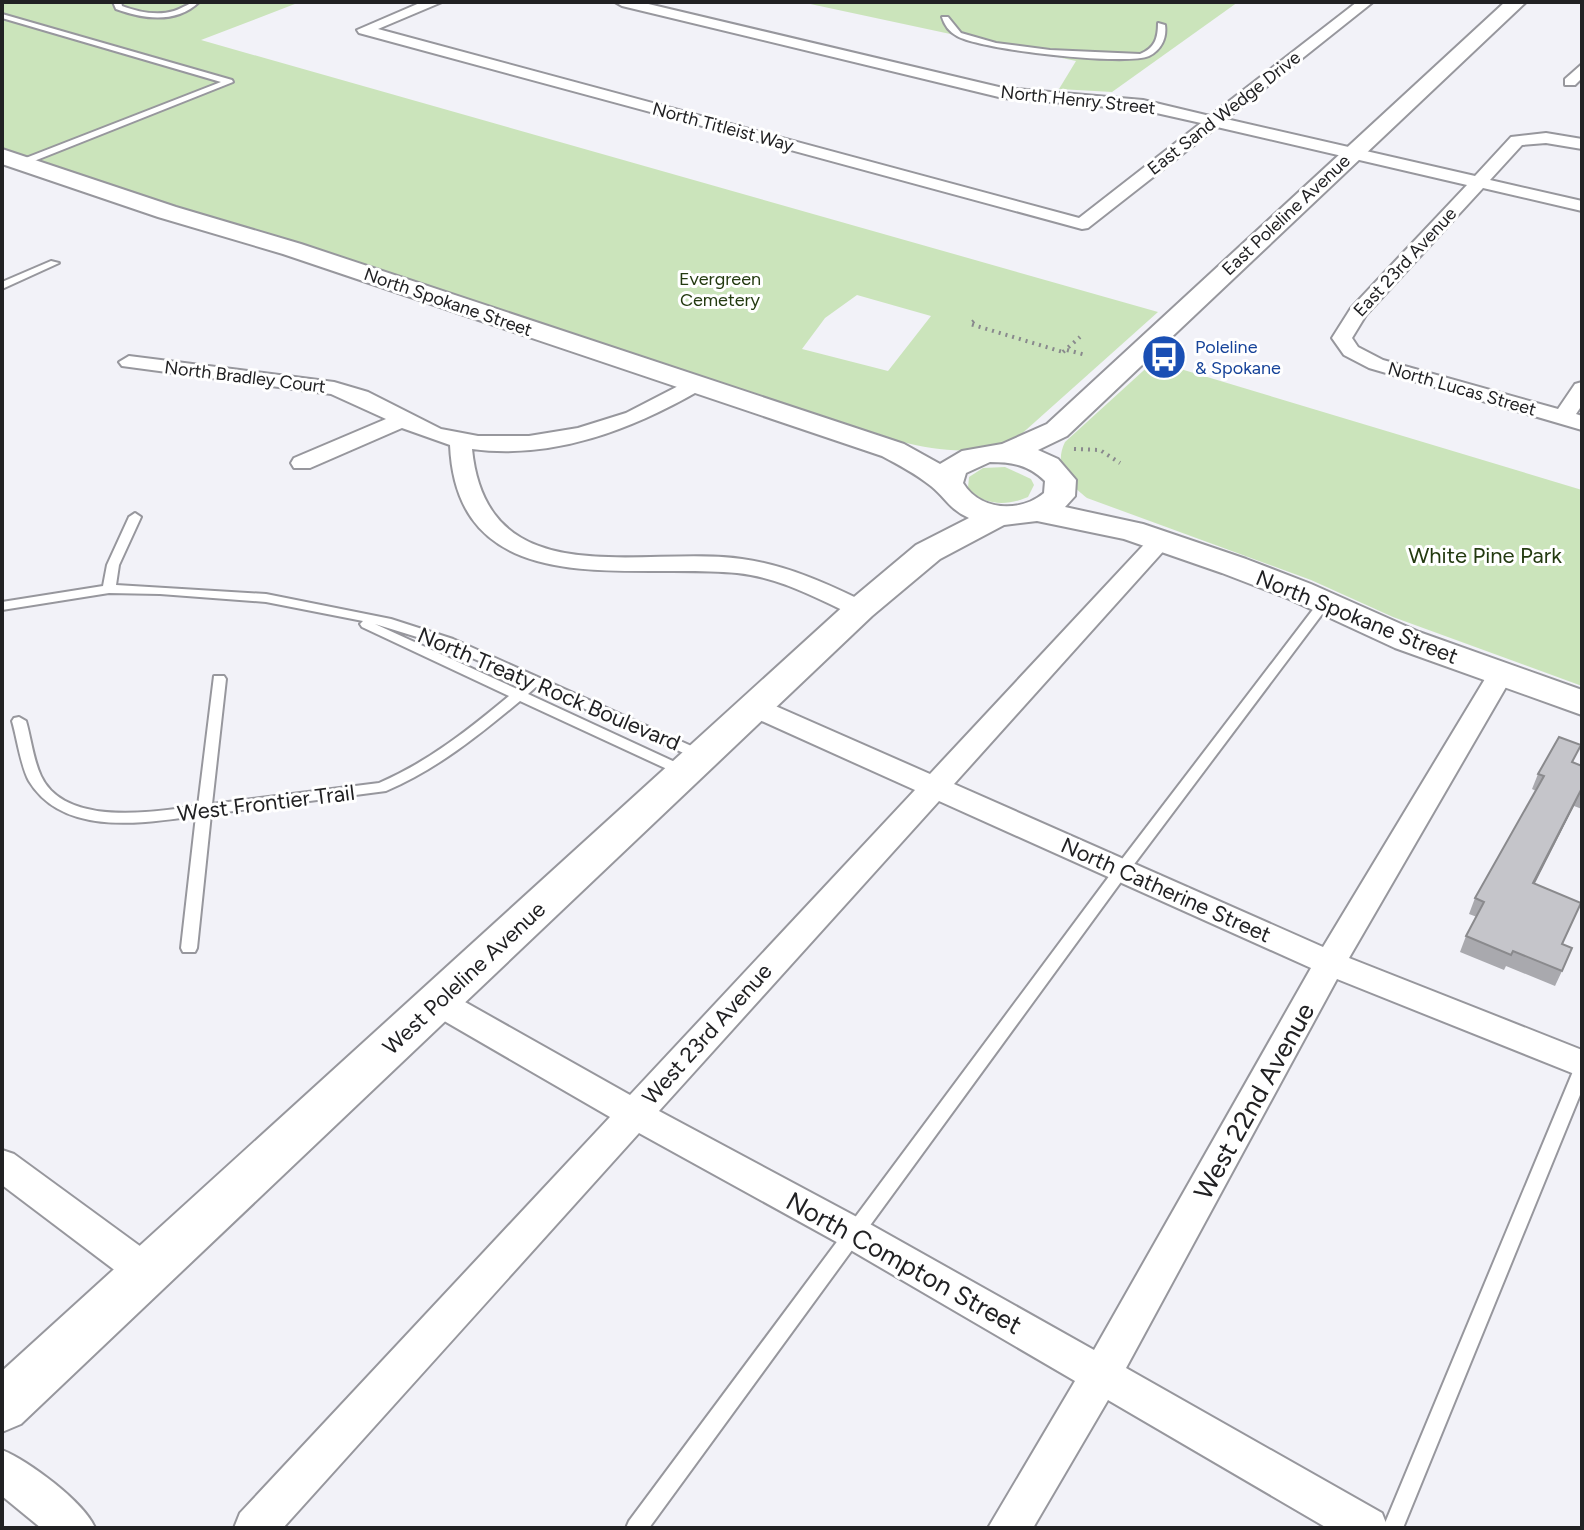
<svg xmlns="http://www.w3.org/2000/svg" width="1584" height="1530" viewBox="0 0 1584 1530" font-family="Figtree,sans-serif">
  <rect width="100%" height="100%" fill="#f2f2f8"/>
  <g fill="#cbe4bb" fill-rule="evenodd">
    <path d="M2 2H300L201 40 1158 312 1017 438C965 466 896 440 843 426L2 156ZM857 295 931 316 888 371 802 349 825 318Z"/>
    <polygon points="801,2 1238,2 1112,92 1059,89 1076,61"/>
    <path d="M1154 361 1582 490V686L1393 617 1311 580 1087 498C1069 484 1053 466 1065 442Z"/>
    <path d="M1005 467 1031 479 1034 485 1028 497C1008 506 983 506 968 488L969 477 983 468Z"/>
  </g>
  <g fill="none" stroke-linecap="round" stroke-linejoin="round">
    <g stroke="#97979d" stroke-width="4">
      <g id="lane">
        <path d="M113 2H121L122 6C138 12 157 16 174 11 184 8 189 2 199 2 176 24 143 19 116 9Z"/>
        <polygon points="2,14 232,80 233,82 24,165 18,165 18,161 221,82 2,18"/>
        <path d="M942 17H948L961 33 996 43 1050 50 1140 54C1155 48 1158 38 1158 23L1165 25C1167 38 1161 50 1149 56 1126 66 981 50 957 36 949 32 944 24 942 17Z"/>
        <polygon points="51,261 59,263 2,289 2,282"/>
        <path d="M135 513 141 517 119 565 116 585 266 594 391 619 453 639 707 753 709 756 707 759H697L536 687 528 694 690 769 692 772 685 777 680 775 520 701C478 736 437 769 386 791L211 814 197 948 195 952H183L181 948 196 816C143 823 63 837 29 781 21 767 17 738 12 721L14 718 19 717 26 721C31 738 33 759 41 776 65 827 153 812 198 806L214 676H224L226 679 212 804 379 783C428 762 468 730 509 696L362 627 360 624 363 621 266 602 160 594 109 593 2 610V602L103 586 107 565 129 517ZM375 624 443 645 526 682 517 689Z"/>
        <polygon points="1325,598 1331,602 1329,605 1126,875 649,1528 626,1528 629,1521 1116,867 1321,599"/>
        <polygon points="1582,1062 1582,1090 1403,1528 1383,1528 1574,1069 1576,1064"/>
      </g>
    </g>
    <g stroke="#97979d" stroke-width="4">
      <g id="street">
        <polygon points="422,2 442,2 378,29 1079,218 1201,123 1143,110 1003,98 622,6 615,2 640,2 1003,88 1143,100 1210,116 1357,2 1373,2 1226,119 1475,176 1511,137 1546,133 1582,139 1582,149 1546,143 1522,145 1490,180 1582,201 1582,211 1483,188 1366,315 1352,338 1358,347 1383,360 1558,409 1575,384 1582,382 1582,405 1576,414 1582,416 1582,430 1369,368 1344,355 1332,338 1351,308 1467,185 1217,127 1088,228 1082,229 359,33 357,30"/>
        <polygon points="1582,64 1582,78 1575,85 1565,85 1565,79"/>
        <path d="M129 356 334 382 368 392 441 429 478 436H529L578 428 626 413 688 381H702L706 385 702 389C633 429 554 460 472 449 487 598 641 545 742 559 787 565 828 584 869 604L873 609 869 614H851C815 597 778 577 737 573 630 562 457 606 450 445L402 428 310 468H294L291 463 294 458 386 419 331 394 122 366 119 362Z"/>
        <path d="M1160 534 1168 536 1172 541 1168 546 954 784 1323 947 1491 669 1500 667 1509 669 1513 675 1349 958 1582 1050V1077L1337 979 1126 1368 1382 1513 1388 1528H1327L1108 1400 1033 1528H988L1075 1381 842 1245 639 1133 283 1528H234L240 1513 610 1117 427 1011 422 1002 427 993 438 990 449 993 630 1095 915 790 744 713 741 707 744 701 754 698 764 701 930 774 1152 536ZM939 801 1311 968 1094 1350 868 1223 659 1111Z"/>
        <polygon points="2,1150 14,1154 159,1260 165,1272 159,1284 146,1289 133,1284 2,1185"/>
        <path d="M2 1450C29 1461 84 1502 95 1528H41L2 1496Z"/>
      </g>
    </g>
    <g stroke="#97979d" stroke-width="4">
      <path id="secondary" d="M1505 2H1526L1067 436 1038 450 1058 459 1076 480 1075 496 1065 507 1143 524 1246 559 1311 584 1419 632 1582 690V715L1395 648 1287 598 1222 573 1124 539 1037 521 1004 525 940 559 872 616 21 1424 2 1432V1371L848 602 916 545 969 518C949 509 946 498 931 486 916 474 899 465 882 456L283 254 158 217 2 164V149L176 207 301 244 904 444 940 464 962 451 1002 444 1047 424ZM990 462C1012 462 1029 465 1045 481L1044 493C1020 513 980 511 963 483L966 473Z"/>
    </g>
    <g stroke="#89898d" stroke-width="4" stroke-dasharray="2 5" stroke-linecap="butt">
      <polyline points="974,321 970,324 1063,352"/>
      <polyline points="1067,350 1086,355"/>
      <polyline points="1063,352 1080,337"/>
      <polyline points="1074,449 1100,450 1120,463"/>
    </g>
    <use href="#lane" fill="#fff" fill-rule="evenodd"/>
    <use href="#street" fill="#fff" fill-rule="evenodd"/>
    <use href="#secondary" fill="#fff" fill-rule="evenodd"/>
  </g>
  <polygon fill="#a9a9ae" points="1573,762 1582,766 1582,809 1574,806 1534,884 1562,944 1562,971 1555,986 1506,966 1504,970 1460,952 1466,936 1477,917 1469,914 1475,898 1536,791 1532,789 1538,774"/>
  <polygon fill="#8a8a8d" points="1581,790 1574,806 1527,899 1533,883"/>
  <polygon fill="#c5c5ca" stroke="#8a8a8d" stroke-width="2" points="1559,737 1581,745 1572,762 1582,766 1582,791 1581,790 1533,883 1581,903 1562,944 1572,948 1562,971 1513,951 1511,955 1466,936 1484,902 1475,898 1544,776 1538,774"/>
  <defs>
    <g id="bus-disc" transform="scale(2.3)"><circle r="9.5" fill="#1a4fb4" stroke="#fff"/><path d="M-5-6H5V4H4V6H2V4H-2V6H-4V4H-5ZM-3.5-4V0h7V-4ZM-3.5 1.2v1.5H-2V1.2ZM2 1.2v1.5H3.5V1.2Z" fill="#fff"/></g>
  </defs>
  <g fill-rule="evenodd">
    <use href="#bus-disc" x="1164" y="357"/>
  </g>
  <g text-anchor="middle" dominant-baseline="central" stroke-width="6" stroke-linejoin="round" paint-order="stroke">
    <g font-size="18" fill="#212123" stroke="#fff">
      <text transform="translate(1078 100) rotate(6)">North Henry Street</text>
      <text transform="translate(1224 113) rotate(-38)">East Sand Wedge Drive</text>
      <text transform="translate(723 127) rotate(15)">North Titleist Way</text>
      <text transform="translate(1286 215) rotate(-43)">East Poleline Avenue</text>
      <text transform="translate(1405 262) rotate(-47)">East 23rd Avenue</text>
      <text transform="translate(448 302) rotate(19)">North Spokane Street</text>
      <text transform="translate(245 377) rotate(7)">North Bradley Court</text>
      <text transform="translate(1462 389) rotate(16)">North Lucas Street</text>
    </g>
    <g font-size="18" fill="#233a10" stroke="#fff">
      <text x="720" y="279">Evergreen<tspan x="720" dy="21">Cemetery</tspan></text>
    </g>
    <g font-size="18" fill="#164399" stroke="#fff" text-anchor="start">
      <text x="1195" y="347">Poleline<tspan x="1195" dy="21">&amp; Spokane</tspan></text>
    </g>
    <g font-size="22" fill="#233a10" stroke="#fff">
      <text x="1485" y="555">White Pine Park</text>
    </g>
    <g font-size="22" fill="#212123" stroke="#fff">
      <text transform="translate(1357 617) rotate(22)">North Spokane Street</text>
      <text transform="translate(549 689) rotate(23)">North Treaty Rock Boulevard</text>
      <text transform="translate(266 803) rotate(-7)">West Frontier Trail</text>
      <text transform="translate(1166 890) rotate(24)">North Catherine Street</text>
      <text transform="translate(464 978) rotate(-43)">West Poleline Avenue</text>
      <text transform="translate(707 1034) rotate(-48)">West 23rd Avenue</text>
    </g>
    <g font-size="26" fill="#212123" stroke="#fff">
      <text transform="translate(1254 1101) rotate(-61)">West 22nd Avenue</text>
      <text transform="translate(904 1263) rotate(29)">North Compton Street</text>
    </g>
  </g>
  <rect width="1584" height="1530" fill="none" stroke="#212123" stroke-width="8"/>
</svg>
